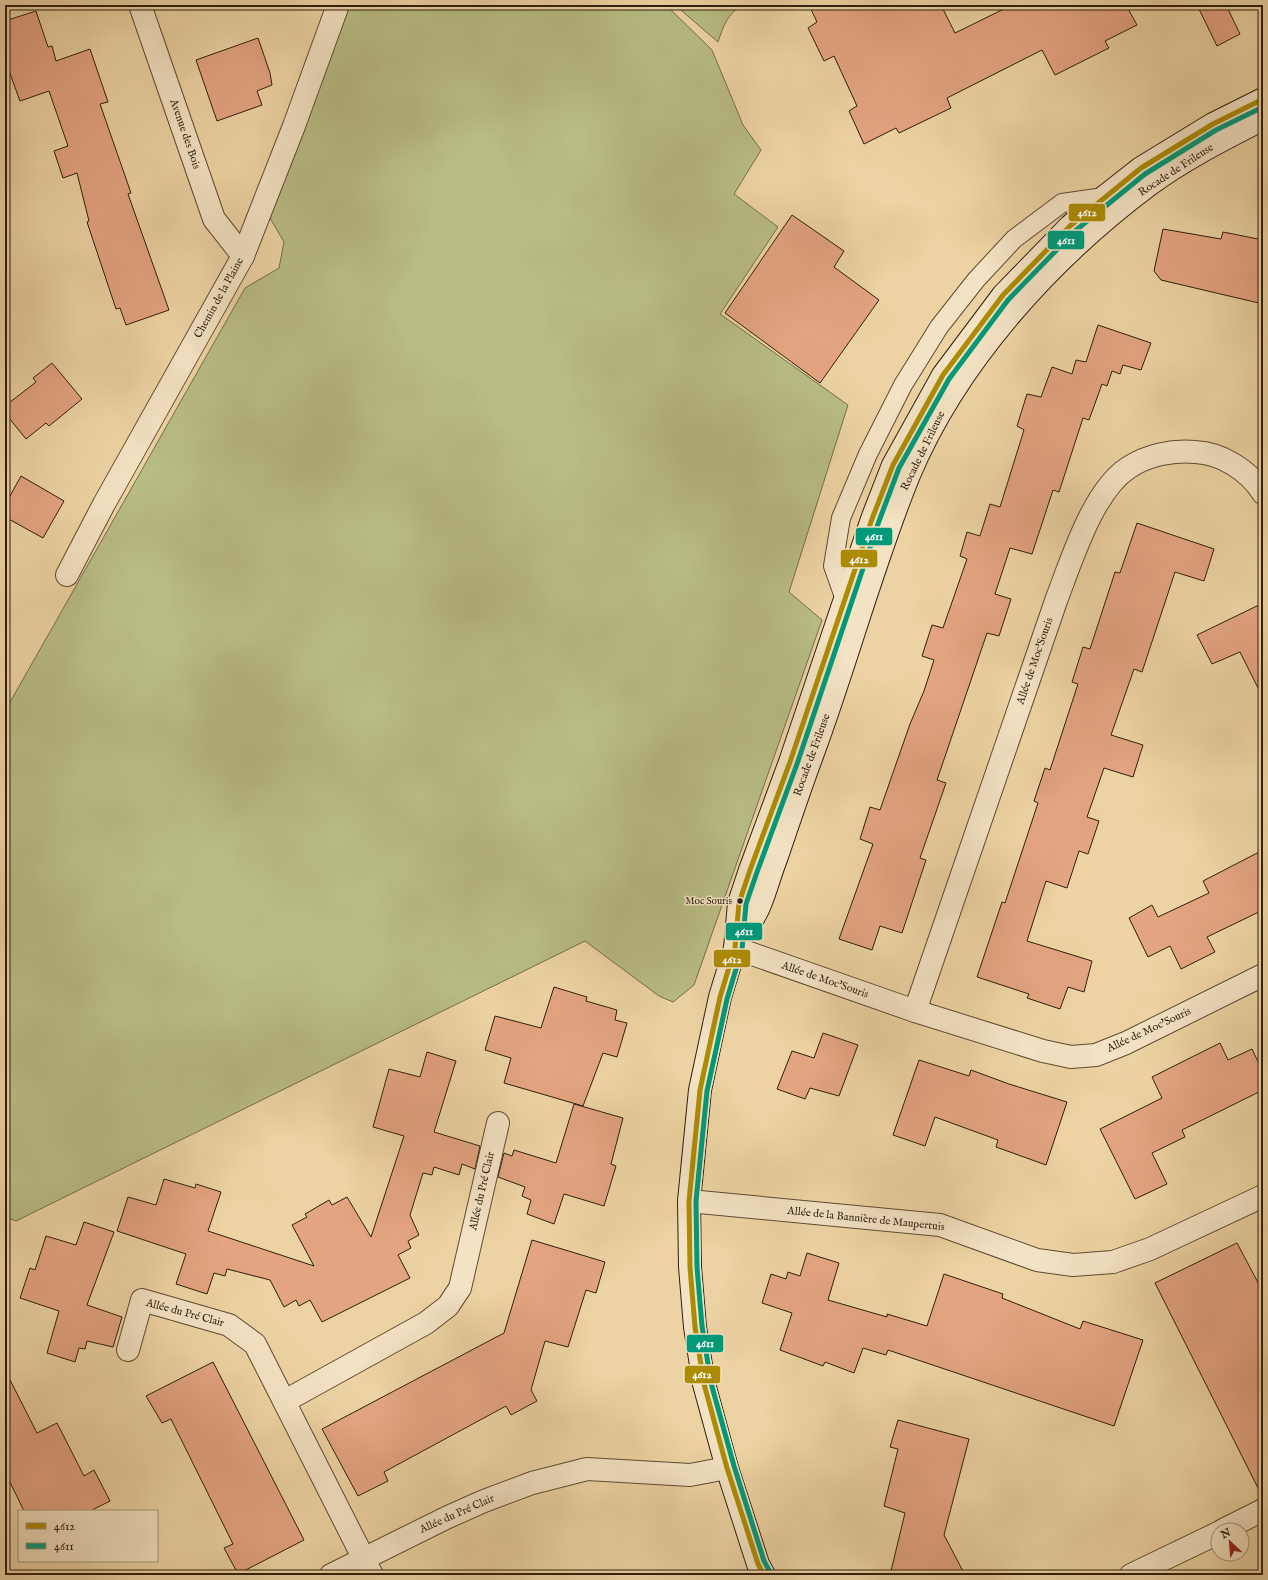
<svg xmlns="http://www.w3.org/2000/svg" width="1268" height="1580" viewBox="0 0 1268 1580" font-family="'IM FELL English',serif">
  <rect width="100%" height="100%" fill="#edd3a3"/>
  <filter id="stains"><feTurbulence type="fractalNoise" baseFrequency=".005" numOctaves="4"/><feColorMatrix values="0 0 0 0 .2 0 0 0 0 .09 0 0 0 0 .02 0 0 0 .5 -.17"/></filter>
  <radialGradient id="worn" r=".72"><stop offset=".6" stop-color="#630" stop-opacity="0"/><stop offset="1" stop-color="#630" stop-opacity=".3"/></radialGradient>
  <g fill="#b8bc85" stroke="#746d4a">
    <polygon points="348,5 666,5 712,50 743,125 761,150 734,194 778,227 720,314 848,405 789,592 822,620 694,985 673,1002 659,996 585,941 16,1221 5,1217 5,711 245,288 279,268 284,242 270,218"/>
    <path d="M675 5H742C728 14 723 26 718 42Z"/>
  </g>
  <g fill="#e3a481" stroke="#2f1e0e">
    <polygon points="809,5 941,5 955,33 1012,5 1126,5 1137,25 1105,41 1109,48 1055,75 1042,50 947,98 951,108 899,133 896,128 864,144 849,111 857,106 834,56 824,61 808,28 817,22"/>
    <polygon points="1197,5 1226,5 1240,34 1217,46"/>
    <polygon points="36,11 48,47 52,46 56,61 90,49 108,102 100,104 131,193 128,194 169,310 126,325 120,308 116,309 87,222 89,221 77,173 63,178 54,151 68,146 49,91 20,101 5,60 5,21"/>
    <polygon points="258,38 270,73 272,85 257,91 262,105 217,121 196,60"/>
    <polygon points="792,215 844,251 834,267 879,300 820,383 725,313"/>
    <polygon points="1163,229 1221,239 1223,232 1263,240 1263,304 1161,280 1154,271"/>
    <polygon points="1098,325 1151,343 1141,370 1123,365 1120,374 1112,371 1107,386 1102,384 1089,420 1083,418 1059,492 1053,490 1032,554 1010,548 995,594 1011,599 999,636 987,633 937,780 946,783 920,858 926,860 902,933 880,926 872,950 839,939 873,844 860,839 870,807 880,810 910,724 924,691 934,660 922,656 932,625 943,628 967,559 960,556 967,532 980,536 990,504 1000,507 1024,430 1017,426 1027,394 1041,397 1052,367 1072,374 1076,360 1086,362"/>
    <polygon points="52,363 82,399 49,426 46,423 26,439 5,413 5,406 36,382 33,378"/>
    <polygon points="21,476 64,501 43,538 5,517 5,505"/>
    <polygon points="1137,523 1214,549 1204,581 1175,572 1142,672 1134,669 1111,735 1143,745 1133,777 1104,768 1087,817 1099,821 1088,854 1079,851 1067,888 1046,881 1027,941 1092,961 1084,992 1068,987 1060,1009 1027,998 1029,994 977,977 1002,902 1005,903 1038,803 1034,801 1045,768 1050,770 1078,684 1072,682 1083,647 1090,649 1115,572 1120,573"/>
    <polygon points="1263,603 1263,698 1240,652 1212,664 1197,635"/>
    <polygon points="1263,850 1263,910 1207,937 1215,952 1181,969 1170,946 1148,957 1129,918 1152,905 1158,917 1209,893 1203,881"/>
    <polygon points="554,987 587,997 586,1001 617,1010 615,1020 627,1023 617,1057 603,1053 583,1106 504,1083 511,1058 485,1050 495,1016 541,1028"/>
    <polygon points="823,1033 858,1045 839,1096 810,1088 805,1099 777,1089 792,1051 814,1058"/>
    <polygon points="1220,1043 1228,1060 1252,1049 1263,1072 1263,1090 1182,1130 1185,1137 1152,1153 1167,1184 1135,1199 1100,1129 1162,1098 1152,1077"/>
    <polygon points="427,1052 456,1061 434,1132 480,1146 475,1169 462,1164 459,1175 434,1167 432,1175 423,1173 410,1215 419,1235 408,1241 411,1248 398,1255 410,1278 322,1322 310,1300 299,1306 296,1300 284,1307 270,1280 227,1269 225,1276 214,1273 207,1294 176,1284 186,1254 117,1231 128,1197 156,1205 164,1179 195,1188 196,1184 221,1192 208,1231 314,1266 292,1225 307,1217 305,1214 329,1200 332,1205 347,1197 371,1237 404,1136 373,1127 389,1069 420,1077"/>
    <polygon points="919,1060 969,1076 971,1070 1009,1084 1067,1102 1046,1165 996,1147 998,1140 935,1117 925,1146 893,1135"/>
    <polygon points="574,1104 623,1118 611,1164 616,1166 604,1206 564,1194 554,1224 527,1214 531,1200 522,1196 525,1187 498,1177 504,1153 512,1156 514,1150 556,1163"/>
    <polygon points="84,1222 114,1232 87,1305 122,1317 113,1347 87,1341 85,1349 79,1348 75,1362 47,1353 59,1311 20,1298 30,1268 35,1270 46,1236 76,1245"/>
    <polygon points="532,1240 605,1262 596,1293 586,1290 568,1347 545,1341 531,1390 537,1401 511,1415 506,1406 384,1472 388,1481 358,1496 322,1429 504,1333"/>
    <polygon points="1237,1243 1263,1292 1263,1498 1155,1283"/>
    <polygon points="807,1253 839,1263 828,1300 887,1317 887,1314 927,1326 944,1274 1003,1294 1002,1298 1080,1329 1083,1321 1143,1340 1114,1426 888,1350 886,1355 863,1348 854,1373 825,1362 823,1366 780,1350 792,1313 762,1303 771,1274 786,1279 788,1272 800,1276"/>
    <polygon points="213,1362 304,1540 238,1574 224,1548 233,1544 171,1419 162,1423 146,1396"/>
    <polygon points="5,1370 37,1433 57,1423 84,1476 94,1470 110,1501 90,1511 24,1511 5,1472"/>
    <polygon points="898,1420 969,1439 944,1535 965,1575 890,1575 905,1513 884,1506 898,1449 890,1447"/>
  </g>
  <g fill="none" stroke-linecap="round" stroke-linejoin="round">
    <g stroke="#5e4b33" stroke-width="20">
      <polyline id="lane" points="844,597 833,566 841,518 868,454 903,385 939,327 976,280 1014,239 1062,203 1104,197"/>
    </g>
    <g stroke="#5e4b33" stroke-width="24">
      <g id="street">
        <polyline points="140,5 214,219 243,256"/>
        <polyline points="67,575 104,504 243,256 294,126 338,5"/>
        <polyline points="735,948 915,1011 1043,1051 1071,1057 1096,1055 1126,1043 1263,975"/>
        <path d="M915 1011 1057 598C1072 559 1093 491 1128 468 1147 455 1172 450 1195 452 1222 453 1249 471 1263 493"/>
        <polyline points="689,1201 940,1225 1037,1260 1073,1265 1113,1262 1150,1249 1263,1196"/>
        <polyline points="128,1350 142,1300 229,1325 255,1344 372,1575"/>
        <polyline points="285,1401 426,1323 448,1306 460,1288 498,1123"/>
        <polyline points="1223,1530 1263,1510"/>
        <polyline points="331,1575 448,1517 484,1501 532,1483 587,1469 690,1475 727,1468"/>
        <polyline points="1131,1575 1218,1533"/>
      </g>
    </g>
    <g stroke="#2f1e0e" stroke-width="24">
      <g id="secondary">
        <path d="M739 942C745 930 754 919 759 907 766 891 770 874 776 859 788 824 800 788 813 753 847 661 872 566 909 475 957 361 1050 259 1149 185 1184 159 1224 139 1263 119"/>
        <polyline points="764,1575 758,1564 727,1468 704,1384 695,1327 690,1267 689,1201 700,1090 720,997 735,948 739,903 750,870 790,762 872,519 893,465 943,375 1003,295 1070,226 1104,197 1141,168 1213,124 1263,99"/>
      </g>
    </g>
    <use href="#lane" stroke="#f3e2c3" stroke-width="18"/>
    <use href="#street" stroke="#f3e2c3" stroke-width="22"/>
    <use href="#secondary" stroke="#f3e2c3" stroke-width="22"/>
    <g stroke="#f3e2c3" stroke-width="8">
      <polyline id="bus-1" points="764,1575 758,1564 727,1468 704,1384 695,1327 690,1267 689,1201 700,1090 720,997 735,948 739,903 750,870 790,762 872,519 893,465 943,375 1003,295 1070,226 1141,168 1213,124 1263,99"/>
    </g>
    <g stroke="#f3e2c3" stroke-width="8">
      <polyline id="bus-2" points="770,1572 764,1561 734,1466 711,1383 702,1326 697,1267 696,1201 707,1091 727,999 742,949 746,904 757,872 797,764 879,521 899,468 949,379 1008,300 1075,231 1145,174 1216,130 1263,107"/>
    </g>
    <use href="#bus-1" stroke="#ac8b06" stroke-width="5"/>
    <use href="#bus-2" stroke="#009a7a" stroke-width="5"/>
  </g>
  <circle fill="#2f1e0e" stroke="#f3e2c3" stroke-width="1.5" cx="740" cy="901" r="3.5"/>
  <g text-anchor="middle" dominant-baseline="central" stroke-width="3" stroke-linejoin="round" paint-order="stroke">
    <g font-size="10" fill="#2f1e0e" stroke="#f3e2c3" text-anchor="end">
      <text x="732" y="901">Moc Souris</text>
    </g>
    <g font-size="11" fill="#2f1e0e" stroke="#f3e2c3">
      <text transform="translate(185 134) rotate(71)">Avenue des Bois</text>
      <text transform="translate(1176 170) rotate(-33)">Rocade de Frileuse</text>
      <text transform="translate(219 298) rotate(-61)">Chemin de la Plaine</text>
      <text transform="translate(923 451) rotate(-64)">Rocade de Frileuse</text>
      <text transform="translate(1035 661) rotate(-71)">Allée de Moc'Souris</text>
      <text transform="translate(812 755) rotate(-70)">Rocade de Frileuse</text>
      <text transform="translate(825 980) rotate(19)">Allée de Moc'Souris</text>
      <text transform="translate(1149 1030) rotate(-25)">Allée de Moc'Souris</text>
      <text transform="translate(482 1191) rotate(-77)">Allée du Pré Clair</text>
      <text transform="translate(866 1219) rotate(6)">Allée de la Bannière de Maupertuis</text>
      <text transform="translate(185 1313) rotate(15)">Allée du Pré Clair</text>
      <text transform="translate(457 1514) rotate(-24)">Allée du Pré Clair</text>
    </g>
  </g>
  <g stroke="#f3e2c3" stroke-width="1.5">
    <rect x="1068" y="203" width="38" height="19" rx="4" fill="#ac8b06"/>
    <rect x="1047" y="230" width="38" height="20" rx="4" fill="#009a7a"/>
    <rect x="855" y="527" width="38" height="19" rx="4" fill="#009a7a"/>
    <rect x="840" y="549" width="38" height="19" rx="4" fill="#ac8b06"/>
    <rect x="725" y="922" width="38" height="19" rx="4" fill="#009a7a"/>
    <rect x="713" y="949" width="38" height="19" rx="4" fill="#ac8b06"/>
    <rect x="686" y="1334" width="38" height="19" rx="4" fill="#009a7a"/>
    <rect x="684" y="1365" width="37" height="19" rx="4" fill="#ac8b06"/>
  </g>
  <g font-size="11" text-anchor="middle" font-weight="bold" fill="#fff">
    <text x="1087" y="216">4612</text>
    <text x="1066" y="244">4611</text>
    <text x="874" y="540">4611</text>
    <text x="859" y="563">4612</text>
    <text x="744" y="935">4611</text>
    <text x="732" y="963">4612</text>
    <text x="705" y="1347">4611</text>
    <text x="702" y="1378">4612</text>
  </g>
  <rect width="1268" height="1580" fill="none" stroke="#edd3a3" stroke-width="20"/>
  <rect x="6" y="6" width="1256" height="1568" fill="none" stroke="#2f1e0e" stroke-width="2"/>
  <rect x="10" y="10" width="1248" height="1560" fill="none" stroke="#2f1e0e"/>
  <rect x="18" y="1510" width="140" height="52" fill="#f3e2c3" stroke="#a5947b"/>
  <rect x="26" y="1523" width="20" height="6" fill="#ac8b06" stroke="#a5947b"/>
  <text x="54" y="1530" font-size="12" fill="#2f1e0e">4612</text>
  <rect x="26" y="1543" width="20" height="6" fill="#009a7a" stroke="#a5947b"/>
  <text x="54" y="1550" font-size="12" fill="#2f1e0e">4611</text>
  <g transform="translate(1230 1542) rotate(334)"><circle r="19" fill="#f3e2c3" stroke="#a5947b"/>
  <path d="M0-3L7 15L0 10L-7 15Z" fill="#8f2418"/>
  <text y="-6" font-size="11" font-weight="bold" text-anchor="middle" fill="#2f1e0e">N</text>
  </g>
  <rect width="100%" height="100%" filter="url(#stains)"/>
  <rect width="100%" height="100%" fill="url(#worn)"/>
</svg>
